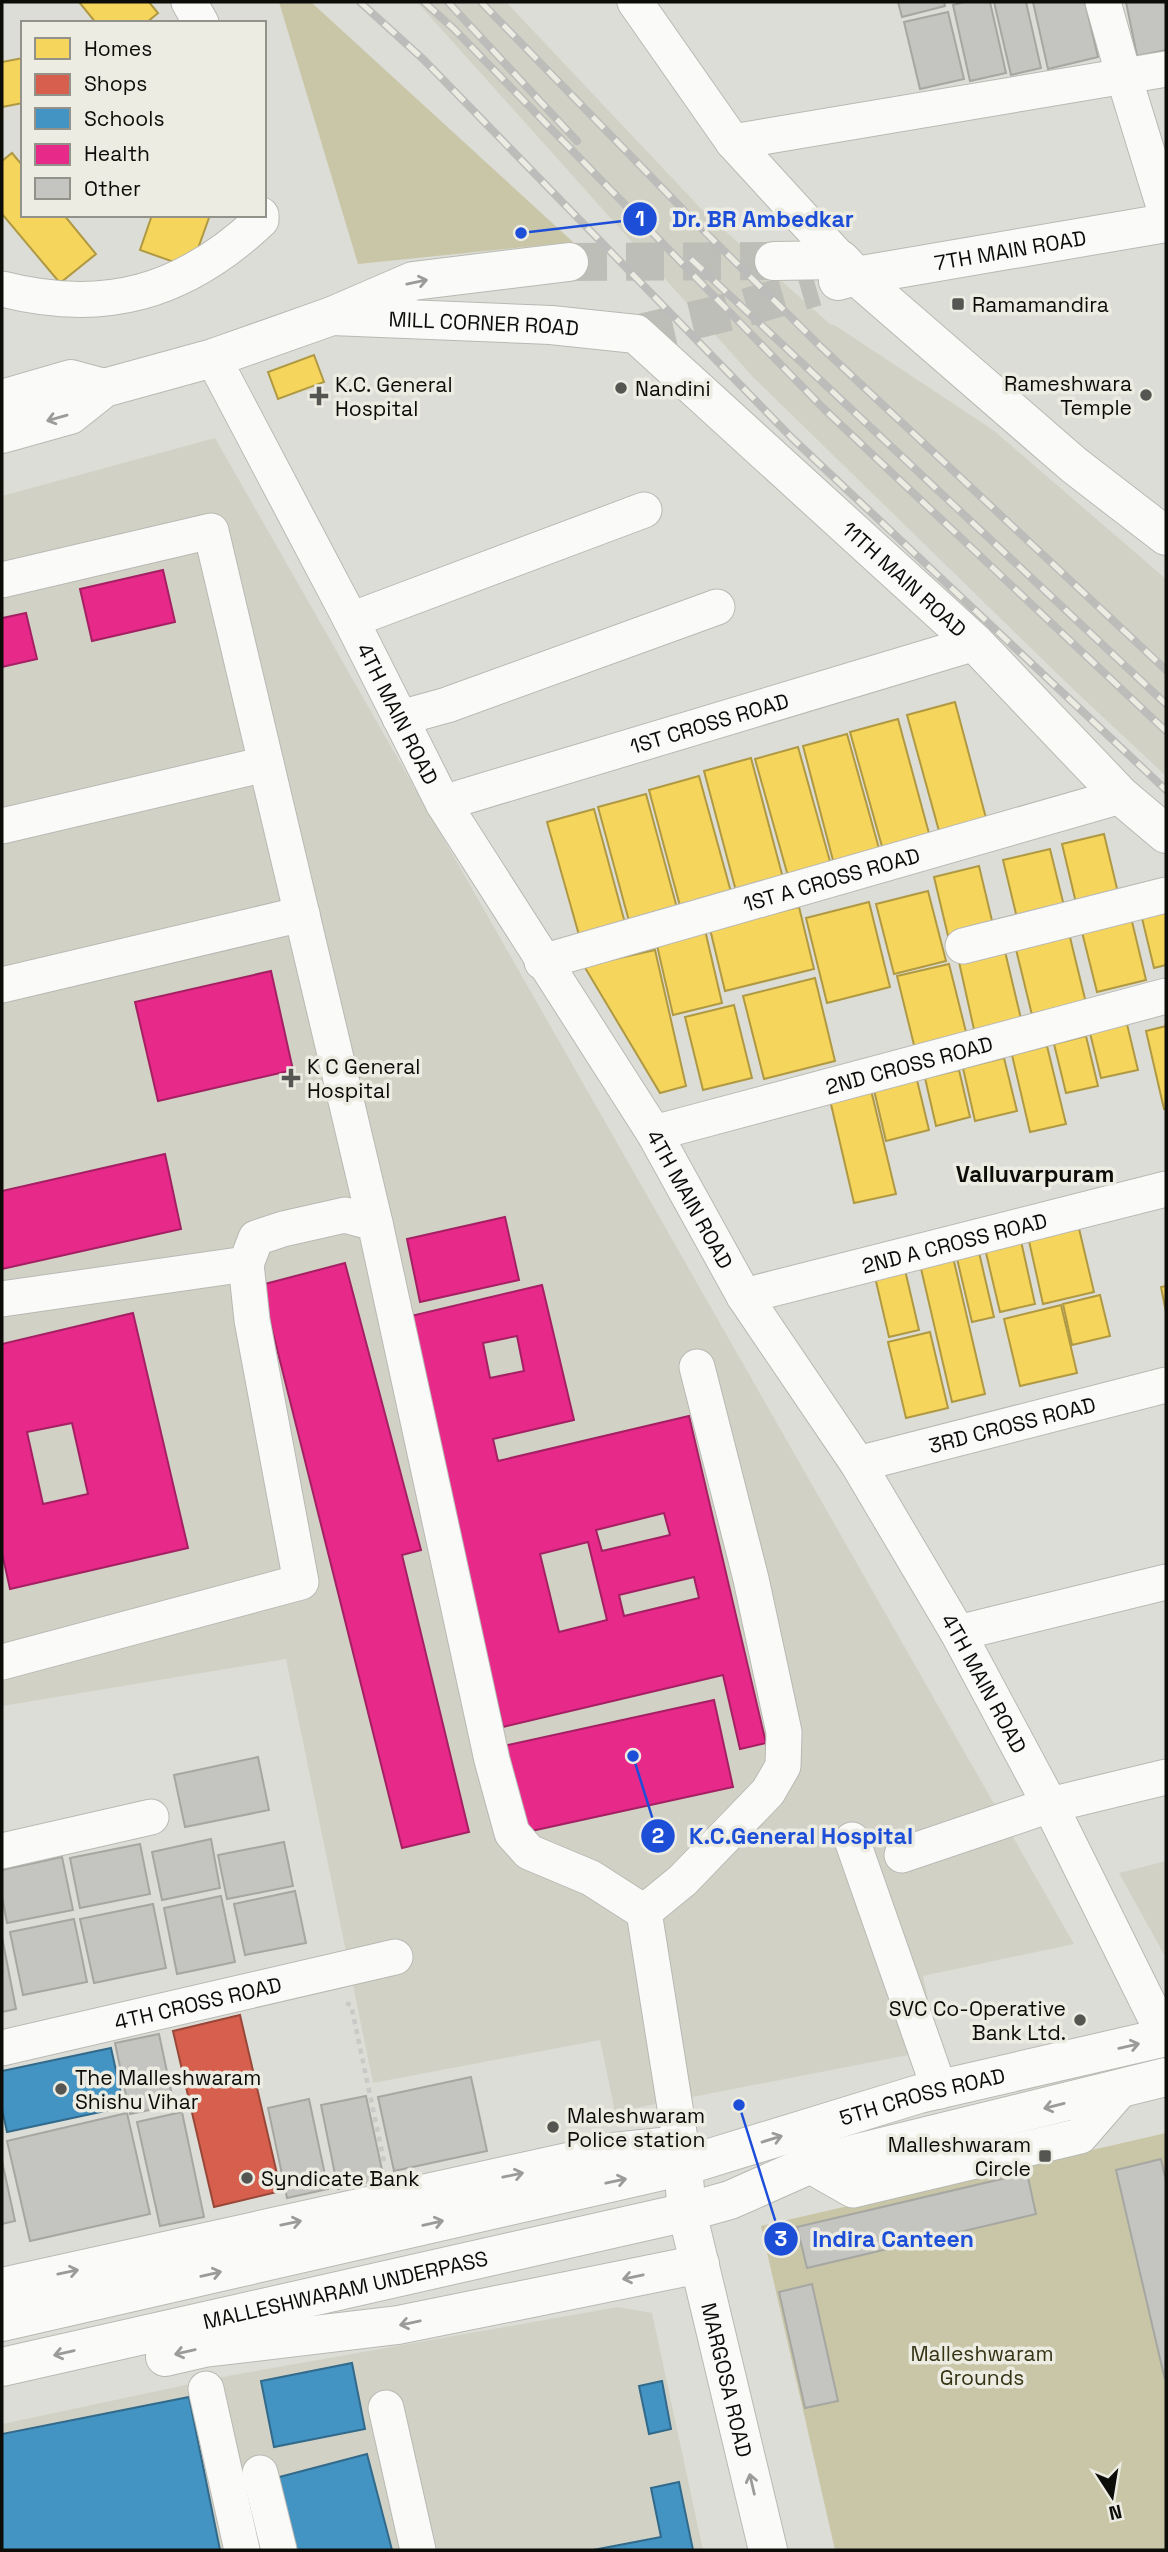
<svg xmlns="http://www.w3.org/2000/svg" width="1168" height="2552" viewBox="0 0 1168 2552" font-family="'Space Grotesk',sans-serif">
  <rect width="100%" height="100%" fill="#ddddd7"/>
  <g fill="#d1d1c5">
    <polygon points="417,2 506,2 707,215 830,324 836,326 993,430 1166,579 1166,776 1074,690 753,377"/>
    <polygon points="215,438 1074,1944 923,1976 939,2049 615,2112 600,2040 373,2083 286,1659 2,1706 2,496"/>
    <polygon points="1166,1861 1166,1958 1119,1873"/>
    <polygon points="618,2307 652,2313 703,2550 2,2550 2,2424 233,2375"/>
  </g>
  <g fill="#c8c6a7">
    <polygon points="279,2 311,2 573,242 358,264"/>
    <polygon points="1166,2133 1166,2550 835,2550 761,2226"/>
  </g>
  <g fill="#f6d55c" stroke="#b09943" stroke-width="2">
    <polygon points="79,2 149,2 158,13 146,23 96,23"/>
    <polygon points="23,58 23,103 2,107 2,62"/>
    <polygon points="12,153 23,166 23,215 64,215 96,254 60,283 2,214 2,161"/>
    <polygon points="152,215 210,215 191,268 140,250"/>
    <polygon points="314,355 324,382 278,399 268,372"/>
    <polygon points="955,702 986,818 939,831 907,715"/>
    <polygon points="898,719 930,837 883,850 850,732"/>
    <polygon points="847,734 880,852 834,864 803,746"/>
    <polygon points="798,747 831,865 788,876 755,759"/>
    <polygon points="751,758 783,878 736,891 704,771"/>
    <polygon points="699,776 731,892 680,906 649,790"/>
    <polygon points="646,794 677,908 629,921 598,807"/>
    <polygon points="594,809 625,923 579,935 547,822"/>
    <polygon points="1104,834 1119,897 1077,907 1062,844"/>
    <polygon points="1050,849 1065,910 1018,922 1003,860"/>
    <polygon points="979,866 994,929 949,940 934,877"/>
    <polygon points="928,891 946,961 894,974 876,904"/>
    <polygon points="869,902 890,987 827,1003 806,918"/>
    <polygon points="799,907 814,969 725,991 710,929"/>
    <polygon points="1166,908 1166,965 1154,968 1141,914"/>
    <polygon points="1129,909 1146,980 1097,992 1079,920"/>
    <polygon points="1068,929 1086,1003 1032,1015 1014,941"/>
    <polygon points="705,930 722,1003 673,1015 656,941"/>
    <polygon points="1003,943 1022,1023 975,1034 957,953"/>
    <polygon points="655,950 686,1086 660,1093 584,966"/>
    <polygon points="949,964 967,1036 915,1049 897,976"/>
    <polygon points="815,978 835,1061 764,1079 743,996"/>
    <polygon points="734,1005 752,1078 703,1090 685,1017"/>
    <polygon points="1126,1020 1138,1070 1101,1078 1089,1029"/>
    <polygon points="1166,1026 1166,1109 1164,1109 1146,1031"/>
    <polygon points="1086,1036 1098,1086 1066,1093 1054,1044"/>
    <polygon points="1047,1046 1066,1124 1030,1132 1012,1055"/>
    <polygon points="1004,1058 1017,1111 975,1121 963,1068"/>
    <polygon points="959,1070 970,1117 936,1126 925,1078"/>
    <polygon points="917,1080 929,1130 886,1141 874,1090"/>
    <polygon points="871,1090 896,1194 854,1203 830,1100"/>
    <polygon points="1077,1220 1094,1292 1043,1304 1027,1232"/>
    <polygon points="1019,1232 1035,1304 1000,1312 983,1240"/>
    <polygon points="977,1244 994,1317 972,1322 955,1250"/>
    <polygon points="952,1253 985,1394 952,1402 919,1260"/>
    <polygon points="905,1270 919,1330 889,1337 875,1277"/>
    <polygon points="1166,1286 1166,1312 1161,1287"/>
    <polygon points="1100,1295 1110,1336 1072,1345 1063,1304"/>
    <polygon points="1061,1305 1077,1373 1020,1386 1004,1319"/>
    <polygon points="930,1332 948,1408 906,1418 888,1342"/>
  </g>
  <polygon fill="#d6604d" stroke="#994739" stroke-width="2" points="240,2015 281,2191 214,2207 173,2031"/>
  <g fill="#4393c3" stroke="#326a8b" stroke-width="2">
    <polygon points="111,2048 124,2107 7,2132 2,2109 2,2071"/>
    <polygon points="352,2363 365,2429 274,2447 261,2381"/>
    <polygon points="662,2381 671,2429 649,2434 639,2386"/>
    <polygon points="189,2397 220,2550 2,2550 2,2434"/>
    <polygon points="367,2454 392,2550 286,2550 268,2480"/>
    <polygon points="679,2482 693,2550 593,2550 661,2537 651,2488"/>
  </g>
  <g fill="#e7298a" stroke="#a52063" stroke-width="2" fill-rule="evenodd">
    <polygon points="163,570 175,622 92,641 80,589"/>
    <polygon points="26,613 37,659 2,667 2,618"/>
    <polygon points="271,971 293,1070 158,1101 135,1002"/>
    <polygon points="165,1154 181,1229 2,1269 2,1191"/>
    <polygon points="505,1217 519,1280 420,1302 407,1239"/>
    <polygon points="345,1263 421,1550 402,1555 469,1832 402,1848 261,1285"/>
    <path d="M542 1285 574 1420 493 1439 498 1461 689 1416 766 1743 740 1749 723 1675 503 1727 407 1317ZM517 1336 524 1371 490 1378 483 1343ZM664 1513 670 1535 602 1551 596 1530ZM588 1542 607 1620 559 1632 540 1554ZM694 1577 699 1598 624 1616 619 1595Z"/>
    <path d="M133 1313 188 1548 10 1589 2 1553V1344ZM72 1423 88 1494 43 1504 27 1432Z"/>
    <polygon points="714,1700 733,1787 522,1833 503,1746"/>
  </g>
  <g fill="#c4c4c0" stroke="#a7a7a2" stroke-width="2">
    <polygon points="898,2 944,2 945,6 902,17"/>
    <polygon points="965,2 990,2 1006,73 970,81 953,5"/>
    <polygon points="994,2 1026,2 1041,68 1011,75"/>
    <polygon points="1033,2 1085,2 1098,57 1048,69"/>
    <polygon points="1126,2 1166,2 1166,50 1137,56"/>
    <polygon points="948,12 964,79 920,89 904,22"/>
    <polygon points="258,1757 269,1810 185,1827 174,1775"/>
    <polygon points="211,1839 220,1888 162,1900 152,1852"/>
    <polygon points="284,1842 293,1886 227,1899 218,1855"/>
    <polygon points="140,1844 150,1894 80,1908 70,1858"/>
    <polygon points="62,1857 73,1910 7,1923 2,1896 2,1870"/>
    <polygon points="295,1891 306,1943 245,1955 234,1904"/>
    <polygon points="221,1896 235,1962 177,1974 164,1908"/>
    <polygon points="153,1904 166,1968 94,1983 80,1919"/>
    <polygon points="74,1919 87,1982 23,1995 10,1932"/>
    <polygon points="2,1937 16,2009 2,2012"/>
    <polygon points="159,2034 174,2105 130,2114 115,2043"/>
    <polygon points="471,2077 487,2151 394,2171 378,2097"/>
    <polygon points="366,2096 384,2179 338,2189 321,2105"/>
    <polygon points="309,2099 328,2189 287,2198 268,2108"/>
    <polygon points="182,2112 204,2217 160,2226 137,2122"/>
    <polygon points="127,2113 150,2214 30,2241 7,2141"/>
    <polygon points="1161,2159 1166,2181 1165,2380 1116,2170"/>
    <polygon points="2,2161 15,2221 2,2224"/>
    <polygon points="1027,2173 1036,2214 807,2268 797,2227"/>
    <polygon points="812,2284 838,2401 805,2408 779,2292"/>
  </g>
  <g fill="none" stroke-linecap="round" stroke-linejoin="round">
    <g stroke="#bebeb8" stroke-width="38" stroke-dasharray="38 19" stroke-linecap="butt">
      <polyline points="569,262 774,261"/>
      <polyline points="636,334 737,310 816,287"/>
    </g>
    <g stroke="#b9b9b4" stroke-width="37">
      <g id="minor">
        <polyline points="189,2 201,23"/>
        <polyline points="635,2 733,142 841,260"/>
        <polyline points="1103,2 1124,77 1166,213"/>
        <polyline points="733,142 1166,69"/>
        <path d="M2 289C104 315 184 293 261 220V215"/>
        <path id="s1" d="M213 358 351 620 443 803 654 1133 744 1296 858 1464 958 1633 1050 1805 1166 2039"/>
        <polyline points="2,580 211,531 375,1223"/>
        <polyline points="351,620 644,510"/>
        <polyline points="400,718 447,705 717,607"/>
        <path id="s2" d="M443 803 975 643"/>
        <polyline points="2,826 266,764"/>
        <polyline points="963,946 1166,895"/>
        <path id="s3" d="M542 962 1121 796"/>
        <polyline points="2,985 302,914"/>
        <path id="s4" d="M654 1133 1166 996"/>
        <path id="s5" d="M744 1296 1166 1189"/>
        <polyline points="2,1299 246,1264"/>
        <path id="s6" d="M858 1464 1166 1385"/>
        <polyline points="958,1633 1166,1582"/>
        <polyline points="2,1662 301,1582 252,1320 246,1264 256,1238 283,1229 345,1215 375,1223 492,1760 512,1833 529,1852 591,1878 644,1912"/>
        <polyline points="852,1840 940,2091"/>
        <polyline points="2,1851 151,1817"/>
        <polyline points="902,1855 1050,1805 1166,1777"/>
        <path id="s7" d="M2 2048 395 1957"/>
        <polyline points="681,2145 644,1912 683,1880 768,1792 783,1766 784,1732 751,1579 697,1367"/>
        <polyline points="809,2165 853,2190 1080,2136 1120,2090"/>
        <polyline points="206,2389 242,2550"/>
        <polyline points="386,2408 418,2550"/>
        <polyline points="260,2473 279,2550"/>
      </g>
    </g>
    <g stroke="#b9b9b4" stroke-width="40">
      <g id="major">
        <polyline points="774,261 841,260 856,276 1074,465 1166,536"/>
        <path id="s8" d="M838 281 856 276 1166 223"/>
        <path id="s9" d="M332 316 551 325 636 334 975 643 1121 796 1166 834"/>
        <polyline points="2,399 71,379 104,388"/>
        <polyline points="2,434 70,415 104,388 213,358 332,316 413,281 569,262"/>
        <path id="s10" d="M2 2287 613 2152 681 2145 687 2212 768 2550"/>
        <path id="s11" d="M2 2322 684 2166 919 2094 1166 2037"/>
        <polyline points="165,2357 204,2348 398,2325 700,2264"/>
        <path id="s12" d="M2 2367 687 2212 730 2200 809 2165 1166 2077"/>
      </g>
    </g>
    <polyline stroke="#c9c9c8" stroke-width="4.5" stroke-dasharray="5 5" stroke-linecap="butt" points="346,2003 351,2005 385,2166"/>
    <use href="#minor" stroke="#fafaf9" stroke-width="35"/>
    <use href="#major" stroke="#fafaf9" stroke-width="38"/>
    <g stroke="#bcbcbb" stroke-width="8">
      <g id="rail">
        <polyline points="360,2 423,59 793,439 1166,790"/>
        <polyline points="424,2 454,29 823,408 1166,731"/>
        <polyline points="448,2 577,141"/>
        <polyline points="481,2 698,225 820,346 1166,670"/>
        <polyline points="691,259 1166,704"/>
      </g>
    </g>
    <use href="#rail" stroke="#ecece2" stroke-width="5" stroke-dasharray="16" stroke-linecap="butt"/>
  </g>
  <defs><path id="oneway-shaft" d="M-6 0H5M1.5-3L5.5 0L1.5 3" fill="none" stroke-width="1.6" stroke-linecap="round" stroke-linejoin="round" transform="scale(1.75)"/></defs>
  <g stroke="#9b9b99">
    <use href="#oneway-shaft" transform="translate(417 282) rotate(-12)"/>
    <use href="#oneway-shaft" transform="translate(57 418) rotate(164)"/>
    <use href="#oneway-shaft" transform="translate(1129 2046) rotate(-13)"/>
    <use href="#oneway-shaft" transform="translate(1054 2106) rotate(166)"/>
    <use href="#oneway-shaft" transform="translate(772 2139) rotate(-17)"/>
    <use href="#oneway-shaft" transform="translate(513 2175) rotate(-12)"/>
    <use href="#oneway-shaft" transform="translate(616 2181) rotate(-12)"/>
    <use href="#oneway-shaft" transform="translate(291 2223) rotate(-12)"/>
    <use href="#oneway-shaft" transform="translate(433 2223) rotate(-13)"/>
    <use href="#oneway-shaft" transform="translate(68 2272) rotate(-12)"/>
    <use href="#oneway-shaft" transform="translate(211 2274) rotate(-13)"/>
    <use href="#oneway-shaft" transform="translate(633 2277) rotate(168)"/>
    <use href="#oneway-shaft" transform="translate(410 2323) rotate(168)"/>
    <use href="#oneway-shaft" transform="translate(185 2352) rotate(167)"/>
    <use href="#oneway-shaft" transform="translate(64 2353) rotate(167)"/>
    <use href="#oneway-shaft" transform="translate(752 2484) rotate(-103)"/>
  </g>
  <g fill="#555551" stroke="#ecece2" stroke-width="2.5">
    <rect x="951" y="297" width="14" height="14" rx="3.5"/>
    <circle cx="621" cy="388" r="7"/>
    <circle cx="1146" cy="395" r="7"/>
    <path d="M315.5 385.5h7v7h7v7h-7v7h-7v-7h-7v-7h7z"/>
    <path d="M287.5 1067.5h7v7h7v7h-7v7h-7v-7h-7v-7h7z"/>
    <circle cx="1080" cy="2020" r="7"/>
    <circle cx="61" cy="2089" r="7"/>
    <circle cx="553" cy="2127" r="7"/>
    <rect x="1038" y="2149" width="14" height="14" rx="3.5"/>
    <circle cx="247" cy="2178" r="7"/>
  </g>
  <g text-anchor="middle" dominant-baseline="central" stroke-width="7" stroke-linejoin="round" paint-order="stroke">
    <g font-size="21" fill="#0c0c09" stroke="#ecece2">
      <text stroke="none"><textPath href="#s8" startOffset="175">7TH MAIN ROAD</textPath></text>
      <text stroke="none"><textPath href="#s9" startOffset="152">MILL CORNER ROAD</textPath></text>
      <text stroke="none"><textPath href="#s9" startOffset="668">11TH MAIN ROAD</textPath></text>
      <text stroke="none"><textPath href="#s1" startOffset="401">4TH MAIN ROAD</textPath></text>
      <text stroke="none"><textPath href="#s2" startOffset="278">1ST CROSS ROAD</textPath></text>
      <text stroke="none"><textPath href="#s3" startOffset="301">1ST A CROSS ROAD</textPath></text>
      <text stroke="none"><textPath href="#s4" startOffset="264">2ND CROSS ROAD</textPath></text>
      <text stroke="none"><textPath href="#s1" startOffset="968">4TH MAIN ROAD</textPath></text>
      <text stroke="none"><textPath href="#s5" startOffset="217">2ND A CROSS ROAD</textPath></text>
      <text stroke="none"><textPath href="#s6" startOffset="159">3RD CROSS ROAD</textPath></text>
      <text stroke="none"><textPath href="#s1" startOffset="1535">4TH MAIN ROAD</textPath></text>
      <text stroke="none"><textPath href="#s7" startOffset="201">4TH CROSS ROAD</textPath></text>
      <text stroke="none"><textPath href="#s11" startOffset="948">5TH CROSS ROAD</textPath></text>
      <text stroke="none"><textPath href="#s12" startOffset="352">MALLESHWARAM UNDERPASS</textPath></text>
      <text stroke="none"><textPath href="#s10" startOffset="934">MARGOSA ROAD</textPath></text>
    </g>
    <g font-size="21" fill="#0c0c09" stroke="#ecece2" text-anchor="start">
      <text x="972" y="304">Ramamandira</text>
      <text x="1132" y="383" text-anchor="end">Rameshwara<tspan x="1132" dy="24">Temple</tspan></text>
      <text x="335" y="384">K.C. General<tspan x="335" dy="24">Hospital</tspan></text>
      <text x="635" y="388">Nandini</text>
      <text x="307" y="1066">K C General<tspan x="307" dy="24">Hospital</tspan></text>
      <text x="1066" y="2008" text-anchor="end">SVC Co-Operative<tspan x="1066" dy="24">Bank Ltd.</tspan></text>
      <text x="75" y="2077">The Malleshwaram<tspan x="75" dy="24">Shishu Vihar</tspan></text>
      <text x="567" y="2115">Maleshwaram<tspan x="567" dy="24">Police station</tspan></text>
      <text x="1031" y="2144" text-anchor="end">Malleshwaram<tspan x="1031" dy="24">Circle</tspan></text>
      <text x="261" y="2178">Syndicate Bank</text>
    </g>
    <g font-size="21" fill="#353313" stroke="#ecece2">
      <text x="982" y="2353">Malleshwaram<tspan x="982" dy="24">Grounds</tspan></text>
    </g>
    <g font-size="23" font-weight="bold" fill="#0c0c09" stroke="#ecece2">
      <text x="1035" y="1174">Valluvarpuram</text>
    </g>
  </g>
  <path fill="none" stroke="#1d4ed8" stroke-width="2.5" d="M521 233L640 219M633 1756L658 1836M739 2105L781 2239"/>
  <g fill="#1d4ed8" stroke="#ecece2" stroke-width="2.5">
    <circle cx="521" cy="233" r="7"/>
    <circle cx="633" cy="1756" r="7"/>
    <circle cx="739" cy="2105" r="7"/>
    <circle cx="640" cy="219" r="18"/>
    <circle cx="658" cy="1836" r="18"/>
    <circle cx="781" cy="2239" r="18"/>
  </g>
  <g font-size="21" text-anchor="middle" font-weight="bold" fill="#fff">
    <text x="640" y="226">1</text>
    <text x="658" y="1843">2</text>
    <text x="781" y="2246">3</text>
  </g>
  <g font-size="23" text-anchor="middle" font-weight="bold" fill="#1d4ed8" stroke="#ecece2" stroke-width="7" stroke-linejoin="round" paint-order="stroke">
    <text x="763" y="227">Dr. BR Ambedkar</text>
    <text x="801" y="1844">K.C.General Hospital</text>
    <text x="893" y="2247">Indira Canteen</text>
  </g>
  <rect width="1168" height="2552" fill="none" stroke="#0c0c09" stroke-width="7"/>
  <rect x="21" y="21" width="245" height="196" fill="#ecece2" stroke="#92928b" stroke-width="2"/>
  <rect x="35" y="38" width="35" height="21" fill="#f6d55c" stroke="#92928b" stroke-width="2"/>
  <text x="84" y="56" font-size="21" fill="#0c0c09">Homes</text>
  <rect x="35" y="74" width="35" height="21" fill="#d6604d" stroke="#92928b" stroke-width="2"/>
  <text x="84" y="91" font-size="21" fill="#0c0c09">Shops</text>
  <rect x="35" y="108" width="35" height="21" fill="#4393c3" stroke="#92928b" stroke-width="2"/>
  <text x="84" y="126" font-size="21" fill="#0c0c09">Schools</text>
  <rect x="35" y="144" width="35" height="21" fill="#e7298a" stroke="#92928b" stroke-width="2"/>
  <text x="84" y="161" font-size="21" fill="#0c0c09">Health</text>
  <rect x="35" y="178" width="35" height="21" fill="#c4c4c0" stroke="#92928b" stroke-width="2"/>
  <text x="84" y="196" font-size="21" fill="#0c0c09">Other</text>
  <g transform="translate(1112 2496) rotate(168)" stroke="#ecece2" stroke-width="5" paint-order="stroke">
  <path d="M0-5L12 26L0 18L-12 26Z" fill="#0c0c09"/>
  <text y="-10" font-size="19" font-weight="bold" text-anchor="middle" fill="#0c0c09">N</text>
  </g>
</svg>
